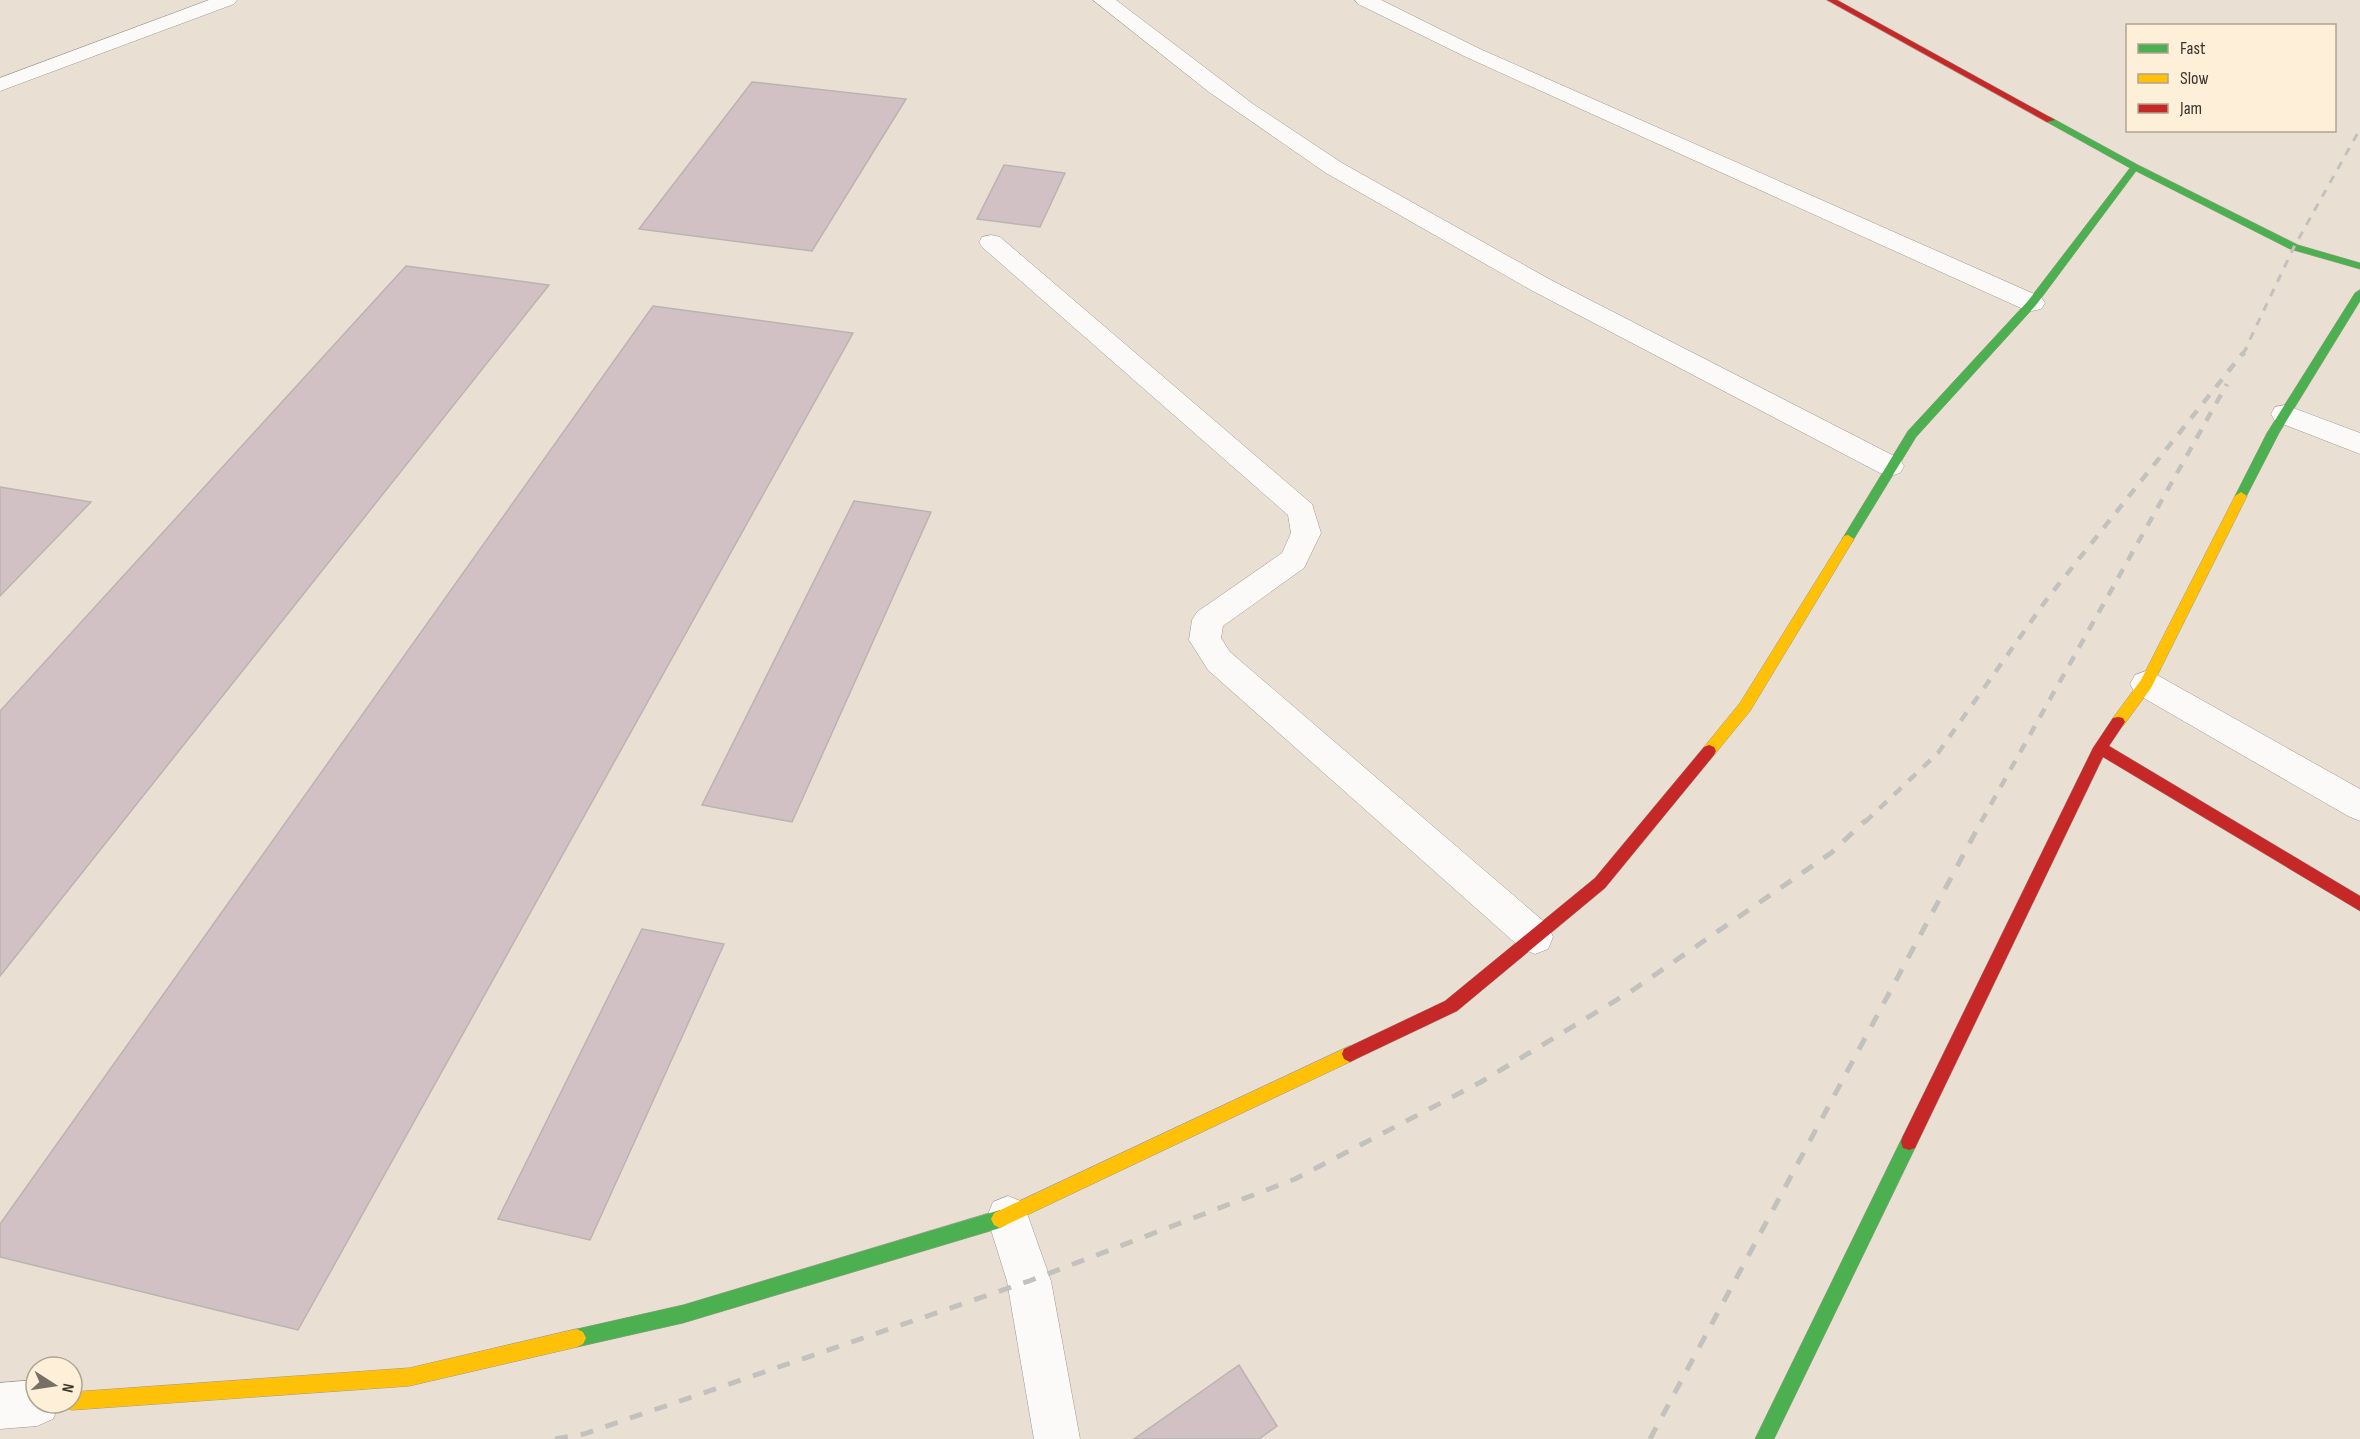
<svg xmlns="http://www.w3.org/2000/svg" width="2360" height="1439" viewBox="0 0 2360 1439" font-family="'Sofia Sans Condensed',sans-serif">
  <rect width="100%" height="100%" fill="#e9e0d3"/>
  <g fill="#d1c1c4" stroke="#bcb3b1" stroke-width="1.5">
    <polygon points="752,82 906,99 812,251 639,229"/>
    <polygon points="1004,165 1065,173 1040,227 977,219"/>
    <polygon points="406,266 549,285 0,976 0,711"/>
    <polygon points="653,306 853,333 298,1330 0,1257 0,1224"/>
    <polygon points="0,487 91,502 0,596"/>
    <polygon points="854,501 931,512 792,822 702,805"/>
    <polygon points="642,929 724,944 590,1240 498,1219"/>
    <polygon points="1239,1365 1277,1426 1259,1439 1134,1439"/>
  </g>
  <g fill="none" stroke-linecap="round" stroke-linejoin="round">
    <g stroke="#9f988f" stroke-width="1">
      <polygon id="lane" points="1008,1196 1023,1202 1051,1281 1080,1439 1034,1439 1007,1281 987,1217 993,1202"/>
    </g>
    <g stroke="#9f988f" stroke-width="1">
      <g id="street">
        <polygon points="209,0 237,0 234,4 0,91 0,78"/>
        <polygon points="1093,0 1116,0 1253,104 1342,163 1549,279 1900,459 1904,466 1900,473 1890,476 1880,473 1531,290 1326,173 1209,92"/>
        <polygon points="1355,0 1381,0 1480,49 2041,297 2045,303 2041,309 2032,311 2023,309 1466,57 1358,4"/>
        <polygon points="991,235 1000,237 1312,504 1321,533 1304,568 1223,626 1221,638 1230,652 1548,925 1553,937 1548,949 1535,954 1522,949 1208,670 1189,640 1192,620 1197,612 1282,553 1291,533 1288,515 982,247 979,242 982,237"/>
        <polygon points="2285,405 2360,433 2360,454 2275,421 2271,414 2275,407"/>
        <polygon points="2146,671 2157,675 2360,789 2360,821 2348,816 2135,693 2130,684 2135,675"/>
        <polygon points="36,1380 36,1403 60,1403 53,1419 37,1426 0,1429 0,1383"/>
      </g>
    </g>
    <g stroke="#9f988f" stroke-width="1">
      <g id="fast">
        <polygon points="2050,117 2138,165 2298,245 2360,263 2360,269 2290,249 2136,171 2036,305 1916,437 1852,542 1844,542 1842,539 1844,536 1908,431 2028,301 2130,168 2047,122 2045,120"/>
        <polygon points="2360,290 2360,301 2279,433 2245,499 2237,499 2235,496 2267,433 2355,293"/>
        <polygon points="1909,1134 1915,1136 1917,1142 1915,1148 1774,1439 1755,1439 1903,1136"/>
        <polygon points="1000,1210 1006,1213 1009,1219 1006,1225 1000,1228 683,1323 577,1347 571,1344 568,1338 571,1332 577,1329 683,1305"/>
      </g>
    </g>
    <g stroke="#9f988f" stroke-width="1">
      <g id="slow">
        <polygon points="2241,492 2247,496 2151,688 2123,726 2113,726 2111,722 2113,718 2141,680 2235,496"/>
        <polygon points="1848,535 1854,539 1750,711 1714,755 1704,755 1702,751 1704,747 1740,703 1844,536"/>
        <polygon points="1350,1046 1356,1049 1358,1054 1356,1059 1006,1225 1000,1228 994,1225 991,1219 994,1213"/>
        <polygon points="577,1329 583,1332 586,1338 583,1344 577,1347 409,1386 72,1410 65,1408 64,1403 72,1403 72,1392 409,1368"/>
      </g>
    </g>
    <g stroke="#9f988f" stroke-width="1">
      <g id="jam">
        <polygon points="1827,0 1837,0 2055,120 2047,122"/>
        <polygon points="2118,717 2123,718 2125,722 2109,746 2360,896 2360,911 2103,757 1915,1148 1909,1150 1903,1148 1901,1142 1903,1136 2093,748 2113,718"/>
        <polygon points="1709,745 1714,747 1716,751 1714,755 1605,888 1457,1011 1356,1059 1350,1062 1344,1059 1342,1054 1344,1049 1445,1001 1595,878 1704,747"/>
      </g>
    </g>
    <use href="#lane" fill="#fcfaf8" fill-rule="evenodd"/>
    <use href="#street" fill="#fcfaf8" fill-rule="evenodd"/>
    <use href="#fast" fill="#4caf50" fill-rule="evenodd"/>
    <use href="#slow" fill="#ffc107" fill-rule="evenodd"/>
    <use href="#jam" fill="#c62828" fill-rule="evenodd"/>
    <g stroke="#c3c1be" stroke-width="3" stroke-dasharray="8 8" stroke-linecap="butt">
      <polyline points="2242,354 2247,348"/>
      <polyline points="2243,354 2294,247 2360,129"/>
    </g>
    <g stroke="#c3c1be" stroke-width="4.5" stroke-dasharray="10 10" stroke-linecap="butt">
      <polyline points="2243,355 2244,353"/>
      <polyline points="1865,822 1938,753 2047,599 2243,353"/>
      <polyline points="1981,822 2227,384"/>
    </g>
    <g stroke="#c3c1be" stroke-width="5" stroke-dasharray="13 13" stroke-linecap="butt">
      <polyline points="555,1439 584,1434 1029,1281 1295,1179 1481,1082 1633,990 1831,853 1866,820"/>
      <polyline points="1650,1439 1982,820"/>
    </g>
  </g>
  <rect x="2126" y="24" width="210" height="108" fill="#feefd8" stroke="#b0a493" stroke-width="1.5"/>
  <rect x="2138" y="44" width="30" height="9" fill="#4caf50" stroke="#b0a493" stroke-width="1.5"/>
  <text x="2180" y="54" font-size="18" fill="#3a342b">Fast</text>
  <rect x="2138" y="74" width="30" height="9" fill="#ffc107" stroke="#b0a493" stroke-width="1.5"/>
  <text x="2180" y="84" font-size="18" fill="#3a342b">Slow</text>
  <rect x="2138" y="104" width="30" height="9" fill="#c62828" stroke="#b0a493" stroke-width="1.5"/>
  <text x="2180" y="114" font-size="18" fill="#3a342b">Jam</text>
  <g transform="translate(54 1385) rotate(102)"><circle r="28" fill="#feefd8" stroke="#b0a493" stroke-width="1.5"/>
  <path d="M0-4.5L10 22L0 15L-10 22Z" fill="#777066"/>
  <text y="-9" font-size="16" font-weight="bold" text-anchor="middle" fill="#3a342b">N</text>
  </g>
</svg>
